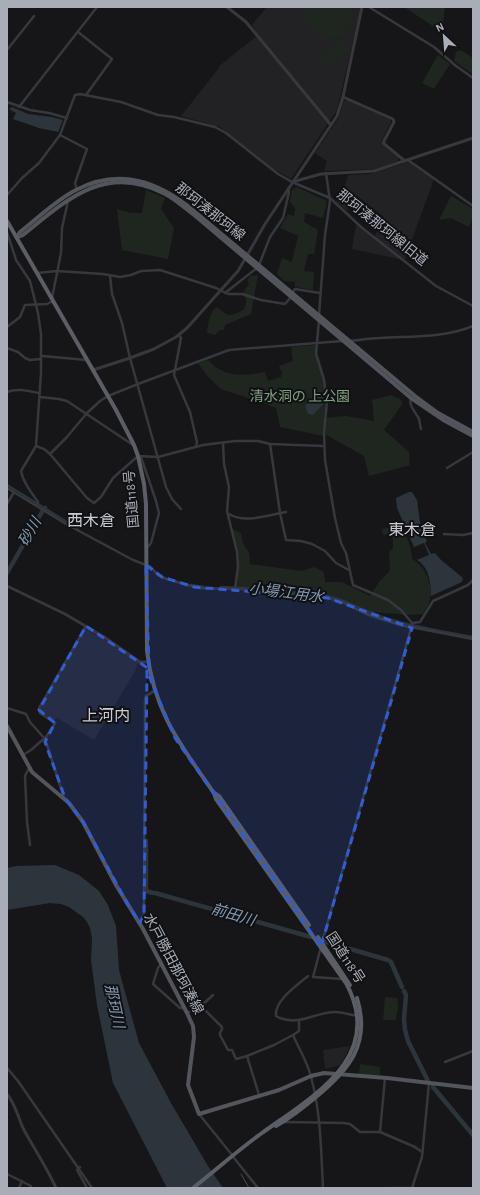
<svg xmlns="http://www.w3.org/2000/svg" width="480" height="1195" viewBox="0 0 480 1195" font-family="'Alegreya Sans','Noto Sans JP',sans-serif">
  <rect width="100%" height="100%" fill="#161618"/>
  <g fill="#222225">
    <polygon points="267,7 361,7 337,110 291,179 275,170 220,127 181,116 219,68 218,67 258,35 252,25"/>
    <polygon points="347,100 390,119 391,122 381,142 381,144 399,158 398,161 374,169 324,171 327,161 315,153 338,119 344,101"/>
    <polygon points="409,162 434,179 405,259 403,260 352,249 356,225 374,238 384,217 357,196 346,211 336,201 339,198 341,198 348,175 370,174"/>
    <polygon points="86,629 123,651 138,663 135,671 94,740 57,718 53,721 41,712 40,708"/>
    <polygon points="350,1046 341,1065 325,1069 323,1050"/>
  </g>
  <g fill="#1e261f">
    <path d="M306 7H352C354 29 347 35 327 40L303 19V11Z"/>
    <polygon points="404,7 445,7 442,32"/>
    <polygon points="337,39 348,49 329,69 318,59"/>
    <polygon points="461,50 473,58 473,72 471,73 454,61 456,52"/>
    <polygon points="438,55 450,64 434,89 422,83"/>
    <polygon points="297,187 327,201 323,218 305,213 304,222 318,230 314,254 308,254 304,271 314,272 313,290 295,287 295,282 284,281 277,274 282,258 292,262 298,236 280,228 288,214 294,216 295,208 290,202 292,190"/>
    <polygon points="146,190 165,198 161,209 174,228 168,259 122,250 117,209 131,213 142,213"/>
    <polygon points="451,196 473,209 473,217 469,227 451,218 439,220"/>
    <path d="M258 275 251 314 225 325 224 330H220L215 335 207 333C208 324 209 312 217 307 230 317 228 317 243 310 247 303 247 300 243 293L249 284 247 280 250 276Z"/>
    <path d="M315 345 325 377 326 401 324 418 346 416 374 421 372 400 391 395 400 399 403 403 384 430 409 452 410 465 369 476 364 456 323 433V436L280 427 276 408 261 402 221 389 208 377 198 363 208 360C224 378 243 376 265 372L268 381 281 377 282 373 279 366 293 361 291 347Z"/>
    <path d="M397 523C405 531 412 547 412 559 414 560 417 562 419 564 428 572 434 591 429 603 428 606 425 610 423 614L410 615 371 612 339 598 301 592H273L237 586C240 562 239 552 232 529L241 533 243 543 249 553 250 564 302 571 314 567 324 572 325 582H342L370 596 379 582 390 571 389 552 393 548V534L383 535 382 529 393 527Z"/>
    <polygon points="385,997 397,998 398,1007 396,1020 383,1020"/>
    <polygon points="360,1064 380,1067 380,1075 359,1074"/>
  </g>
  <g fill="#2c353c">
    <polygon points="12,107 28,114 52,117 63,120 58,132 39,128 13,119 16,113 9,109"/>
    <polygon points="317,393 324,397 326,401 313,415 308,414 305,406"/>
    <path d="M409 492H412L417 500 421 530 427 541 425 543 431 554 435 553 441 560 463 578 462 582 431 596C431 583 429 567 417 560L429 555 424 543 414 547 397 508 396 498Z"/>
    <polygon points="55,865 79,875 99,891 108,905 116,926 119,970 139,1043 171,1103 208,1166 223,1188 167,1188 113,1083 97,1005 91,960 92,938 90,928 87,922 83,917 69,907 61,904 50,903 7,910 7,868 16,866"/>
  </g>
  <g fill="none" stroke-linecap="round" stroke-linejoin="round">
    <g stroke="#2c353c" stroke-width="2.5">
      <polyline points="7,485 78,529"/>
      <polyline points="191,585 204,587"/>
      <polyline points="221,587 243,588 276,592"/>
      <path d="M283 592C300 593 321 593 338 599 356 606 373 615 392 620 418 628 446 632 473 637"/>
    </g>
    <g stroke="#2c353c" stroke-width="4.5">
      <polyline points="44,509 45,508"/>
      <polyline points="7,573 42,512"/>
      <polyline points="146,841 146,891 153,893"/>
      <polyline points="155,893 311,937"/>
      <polyline points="326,942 388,960 391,962 402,987"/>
      <polyline points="404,991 406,995 404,1019 405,1030 408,1041 428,1081"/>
      <polyline points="433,1087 473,1135"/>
    </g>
    <g stroke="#37383d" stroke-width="2.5">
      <polyline points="369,7 434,47 456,66 473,78"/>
      <polyline points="78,32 112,59 86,95"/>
      <polyline points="7,50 34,16"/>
      <polyline points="7,102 30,110 49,113 67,118"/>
      <polyline points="19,107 97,7"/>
      <polyline points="60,135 87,149 75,183 77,190"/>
      <polyline points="408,160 473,206"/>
      <polyline points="7,195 22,178 39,163 60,135 75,95 80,94 121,102 158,115 174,117 215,127 226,133 278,174 292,182 330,198 361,227 436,286 473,306"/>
      <path d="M7 232 16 260 30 281 38 313 41 334V373L36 446 21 471C23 482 31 492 38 502L37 505"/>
      <polyline points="259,265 270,237 283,218 289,192 288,189"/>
      <polyline points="37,273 57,271 103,274 120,277 131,275 141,271 160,270 216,288 228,294 242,294 261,300 285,304 291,297"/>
      <polyline points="110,276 112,294 122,323 130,358 166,487 172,499 181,509"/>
      <polyline points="225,293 257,268"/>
      <polyline points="292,293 295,289 320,293"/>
      <polyline points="52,298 61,253 62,228 68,201"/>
      <polyline points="319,315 325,235 330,201 326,173"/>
      <polyline points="319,320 316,354 324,380 327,402 324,432 325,460 335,518 341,543 346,553 353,585 388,600 401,610 412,623 412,625 322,943"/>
      <polyline points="7,327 20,317 25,305 47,304 53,301"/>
      <polyline points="179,335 181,338 174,375 190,412 197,442 196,447"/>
      <path d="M349 341C360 340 370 338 380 338 411 336 444 338 473 326"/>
      <polyline points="7,348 18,352 25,358 30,360 41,359"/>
      <polyline points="42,356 87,360"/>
      <path d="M7 392C18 388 28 391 39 393"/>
      <polyline points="40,397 59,399 67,401 133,445"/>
      <path d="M411 398C408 406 416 412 419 419 420 422 420 426 421 429"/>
      <polyline points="223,443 224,464 229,487 227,511 237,552 238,567 235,589"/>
      <polyline points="270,444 280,513 286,540 301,541 312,544 325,551 336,563 349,570"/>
      <polyline points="36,446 44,449 50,454 87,498 94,503 101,497 113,478 138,456 158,457 203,445 235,441 258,441 270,444 324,446"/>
      <polyline points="50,454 66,438 87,413 100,401 108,396 138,384 229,350 342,341"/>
      <polyline points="141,457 156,501 159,513 151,543 146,549"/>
      <polyline points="447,468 473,452"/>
      <polyline points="7,488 66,524 133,560 151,567 158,575 167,579 199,588 239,589 270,593 300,594 328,598 342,602 369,615 400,625 473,639"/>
      <polyline points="7,504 14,492"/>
      <path d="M229 514C245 524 268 515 286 512"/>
      <polyline points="444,534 463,535 473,533"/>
      <polyline points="412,623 420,622 433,601 468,585 473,580"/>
      <polyline points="7,708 26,714 30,722 45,739 64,798"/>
      <polyline points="23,755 31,750 46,737 55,723 40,713 39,708 86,626"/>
      <polyline points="29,768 25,776 27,822 30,845"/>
      <polyline points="140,923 144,914 145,701"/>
      <polyline points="321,947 313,977 343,979"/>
      <polyline points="161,964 158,968 153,984 180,1008 184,1008"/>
      <path d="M308 976C297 985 274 1001 276 1016 296 1028 315 1012 335 1012 344 1012 352 1016 361 1016"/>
      <polyline points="201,1006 222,1027 222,1029 220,1033 220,1035 228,1050 232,1050 236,1059 247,1056 259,1095"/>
      <polyline points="187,1013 201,1006 213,995"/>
      <path d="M299 1020V1031L293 1035C299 1049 308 1063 311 1077 321 1113 321 1151 323 1188"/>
      <polyline points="247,1056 274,1045 293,1035"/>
      <polyline points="445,1062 473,1051"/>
      <polyline points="7,1068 18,1081 92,1188"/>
      <polyline points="199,1114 232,1155"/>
      <polyline points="284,1122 344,1123 350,1124 360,1132 380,1132 385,1078"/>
      <polyline points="380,1132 415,1147 422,1152"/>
      <polyline points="234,1158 258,1188"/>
      <polyline points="80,1167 77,1170 87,1188"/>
      <polyline points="7,1174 31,1186 30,1188"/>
      <polyline points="19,1188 22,1181"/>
      <polyline points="391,1188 415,1188"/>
      <polyline points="412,1188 422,1157 429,1083"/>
    </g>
    <g stroke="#37383d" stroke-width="3">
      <polyline points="227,7 246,22 331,125"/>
      <polyline points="343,97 393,119 394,122 383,143 405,161"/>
      <polyline points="292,182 321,174 374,171 473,138"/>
      <polyline points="93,370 130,358 154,349 176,337 187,328 238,271 265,224 337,116 343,97 362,7"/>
      <polyline points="7,586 65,614 104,637 140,662 148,662"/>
      <polyline points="145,701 146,696 154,691"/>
      <path d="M7 1094C16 1105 18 1118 24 1130 35 1150 47 1168 56 1188"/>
    </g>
    <g stroke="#53555c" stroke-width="4">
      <path d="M17 237 20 232C38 218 56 200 76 190 120 167 159 182 194 211L415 396 438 413 473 432"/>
      <path d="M17 237 23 235C65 201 105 163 163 193 174 198 183 207 193 214L411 398 445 421 473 436"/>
      <polyline points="7,726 32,772 69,803 83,822 116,885 143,929 187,1013 193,1026 194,1037 188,1085 199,1114 279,1090 311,1076 324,1073 387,1078 473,1088"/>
    </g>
    <g stroke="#5b5e65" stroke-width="4">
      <path d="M7 221 116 410 134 445 138 456 144 484 146 504 147 651C154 712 180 744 214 793L216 799 346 983C386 1057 313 1096 262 1133 238 1150 216 1170 193 1188"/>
      <polyline points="214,793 219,796 309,925"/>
      <polyline points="318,937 350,985"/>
      <path d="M276 1126C290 1118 303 1108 316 1097 349 1070 371 1044 357 998"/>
    </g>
    <polyline stroke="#4a4c52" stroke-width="1" points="241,1174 249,1188"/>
  </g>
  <path fill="#325cd3" fill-opacity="0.2" stroke="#325cd3" stroke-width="3" stroke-dasharray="8 5" stroke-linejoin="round" d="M146 565 162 577 194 587 328 598 412 628 321 947 175 738 147 671 144 914 140 923 128 905 83 822 65 798 45 742 55 723 39 710 86 626 149 669Z"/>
  <g text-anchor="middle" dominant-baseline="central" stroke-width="4" stroke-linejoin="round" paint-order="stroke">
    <g font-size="14" fill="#a8adb8" stroke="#111113">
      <text transform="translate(210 212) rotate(38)">那珂湊那珂線</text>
      <text transform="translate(382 228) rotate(39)">那珂湊那珂線旧道</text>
      <text transform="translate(132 499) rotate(-95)">国道118号</text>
      <text transform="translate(345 958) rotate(57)">国道118号</text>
      <text transform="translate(173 964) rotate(62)">水戸勝田那珂湊線</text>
    </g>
    <g font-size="14" fill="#7fa381" stroke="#111113">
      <text x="300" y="397">清水洞の 上公園</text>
    </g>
    <g font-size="15" font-style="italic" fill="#7f9bb3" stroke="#111113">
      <text transform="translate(30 532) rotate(-60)">砂川</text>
      <text transform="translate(286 593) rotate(7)">小場江用水</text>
      <text transform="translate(233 915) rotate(16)">前田川</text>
      <text transform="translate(114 1006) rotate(78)">那珂川</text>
    </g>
    <g font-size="16" fill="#c9ccd4" stroke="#111113">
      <text x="91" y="521">西木倉</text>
      <text x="412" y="530">東木倉</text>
      <text x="106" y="716">上河内</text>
    </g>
  </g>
  <rect width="480" height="1195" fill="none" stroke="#a8adb8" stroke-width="16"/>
  <g transform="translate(444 36) rotate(334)" stroke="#111113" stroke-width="3" paint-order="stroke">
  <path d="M0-3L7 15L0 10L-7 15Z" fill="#a8adb8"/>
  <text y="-6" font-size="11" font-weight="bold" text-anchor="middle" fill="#a8adb8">N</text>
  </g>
</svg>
